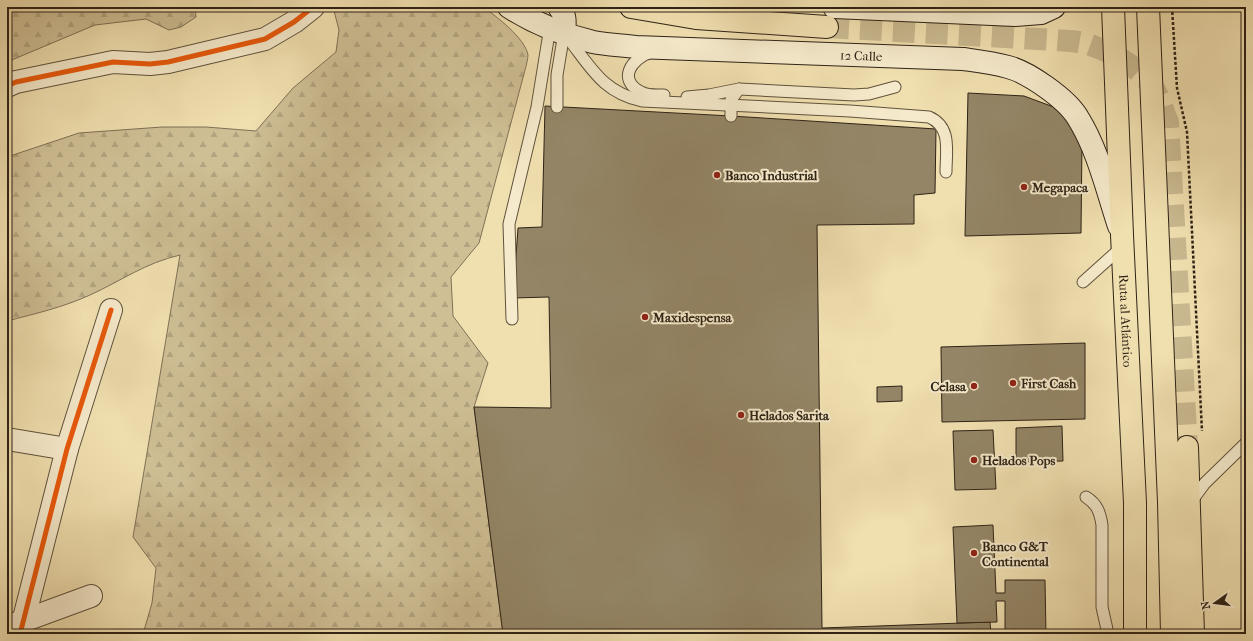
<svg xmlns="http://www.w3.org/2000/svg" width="1253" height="641" viewBox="0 0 1253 641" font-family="'IM FELL French Canon',serif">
  <defs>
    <pattern id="forest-firs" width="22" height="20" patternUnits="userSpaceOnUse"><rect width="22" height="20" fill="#cfbf95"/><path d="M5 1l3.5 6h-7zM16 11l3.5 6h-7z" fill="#b2a480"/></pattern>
  </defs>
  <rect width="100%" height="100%" fill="#f0dfaf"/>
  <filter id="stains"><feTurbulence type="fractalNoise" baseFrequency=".005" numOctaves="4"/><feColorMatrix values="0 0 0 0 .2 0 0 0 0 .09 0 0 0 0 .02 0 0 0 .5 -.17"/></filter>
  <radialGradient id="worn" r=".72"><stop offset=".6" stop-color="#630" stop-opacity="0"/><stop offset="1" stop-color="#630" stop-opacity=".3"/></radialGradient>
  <g fill="url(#forest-firs)" stroke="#7f7156">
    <polygon points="27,7 195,7 196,17 181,27 169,30 146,19 95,25 7,62 7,14"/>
    <path d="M333 7H483C496 16 525 38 528 55 528 59 526 66 525 70L479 243 451 277 453 316 488 363 474 407 503 634H143L152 603 156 568 133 537 180 255C145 263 121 281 90 295 64 307 34 314 7 321V157L79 133 162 127H206L256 131 293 88 336 52 339 30Z"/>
  </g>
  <g fill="#938566" stroke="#2f2316">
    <polygon points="968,93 1024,96 1059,109 1082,141 1081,233 965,236"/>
    <polygon points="545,106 731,116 936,129 935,193 914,195 914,224 817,225 822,628 990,622 991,634 503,634 474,407 551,408 549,297 513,298 518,228 542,227"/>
    <polygon points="1085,343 1085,419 942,422 941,347"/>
    <polygon points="902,386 902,401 877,402 877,387"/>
    <polygon points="1062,426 1063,461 1016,462 1016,428"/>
    <polygon points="993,430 996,489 955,490 953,431"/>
    <polygon points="993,525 996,593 1005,593 1005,580 1045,580 1046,634 1005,634 1005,601 996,601 997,622 957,623 953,527"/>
  </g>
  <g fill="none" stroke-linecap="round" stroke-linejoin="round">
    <path stroke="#c9b990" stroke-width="22" stroke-dasharray="22 11" stroke-linecap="butt" d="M827 27 1056 40C1068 41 1082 41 1093 46 1118 55 1146 71 1158 96 1162 104 1164 114 1168 122L1187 447"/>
    <g stroke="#5f523c" stroke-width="13">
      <g id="service">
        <path d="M567 37C591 67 602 92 642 101L850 111 929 117C952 127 946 151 946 172"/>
        <path d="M652 52C631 58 617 80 641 92 648 96 657 95 664 95"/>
        <polyline points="687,97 709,95 739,89"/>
        <polyline points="557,107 557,75 564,33"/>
        <polyline points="731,116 731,100 739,89 854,95 869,94 895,87"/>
        <polyline points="1083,282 1122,247"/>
        <polyline points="512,319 509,224 537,107 550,27"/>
        <path d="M1086 497C1097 504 1100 512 1102 525V607L1108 634"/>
        <polyline points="1191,502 1205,483 1246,443"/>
      </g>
    </g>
    <g stroke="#5f523c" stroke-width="24">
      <g id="minor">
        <polyline points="7,86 16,82 113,62 150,64 168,62 265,39 294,22 313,7"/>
        <polyline points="7,439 67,449"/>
        <polyline points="12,625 91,596"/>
        <polyline points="20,634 67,449 111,310"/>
      </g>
    </g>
    <g stroke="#2f2316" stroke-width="24">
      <g id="secondary">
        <path id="s1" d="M509 7C534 23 564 35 593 42 607 45 622 45 636 47L963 59C977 61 993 63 1008 67 1028 72 1067 99 1078 118 1098 150 1107 190 1119 226"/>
        <path d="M559 7C566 15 565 23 564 33"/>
        <polyline points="834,7 1015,15 1041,13 1054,7"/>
      </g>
    </g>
    <g stroke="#2f2316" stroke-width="24">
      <g id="trunk">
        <polyline points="631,7 696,18 827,27"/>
        <path id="s2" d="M1113 7 1122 235 1135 503V634"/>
        <polyline points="1148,7 1169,502 1172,634"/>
        <polyline points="1187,447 1193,634"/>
      </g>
    </g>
    <polyline stroke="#2f2316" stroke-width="2.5" stroke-dasharray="3 2" stroke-linecap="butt" points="1172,7 1177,88 1187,132 1202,431"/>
    <use href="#service" stroke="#f5eacb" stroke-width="11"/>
    <use href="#minor" stroke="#f5eacb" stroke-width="22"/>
    <use href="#secondary" stroke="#f5eacb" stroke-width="22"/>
    <use href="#trunk" stroke="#f0dfaf" stroke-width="22"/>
    <g stroke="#f5eacb" stroke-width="8">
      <g id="cycleway">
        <polyline points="7,86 16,82 113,62 150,64 168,62 265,39 294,22 313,7"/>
        <polyline points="20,634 67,449 111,310"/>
      </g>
    </g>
    <use href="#cycleway" stroke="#e8590c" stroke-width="5"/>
  </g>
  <g fill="#8f2418" stroke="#f5eacb" stroke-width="1.5">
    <circle cx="717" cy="175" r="4"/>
    <circle cx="1024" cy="187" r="4"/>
    <circle cx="645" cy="317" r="4"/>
    <circle cx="1013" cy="383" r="4"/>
    <circle cx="974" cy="386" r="4"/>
    <circle cx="741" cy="415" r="4"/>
    <circle cx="974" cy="460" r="4"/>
    <circle cx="974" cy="553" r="4"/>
  </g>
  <g text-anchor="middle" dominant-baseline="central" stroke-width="4" stroke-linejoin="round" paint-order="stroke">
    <g font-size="13" fill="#2f2316" stroke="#f5eacb">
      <text stroke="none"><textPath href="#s1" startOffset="360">12 Calle</textPath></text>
      <text stroke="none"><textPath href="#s2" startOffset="314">Ruta al Atlántico</textPath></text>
    </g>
    <g font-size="13" font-weight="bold" fill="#2f2316" stroke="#f5eacb" text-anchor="start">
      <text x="725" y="175">Banco Industrial</text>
      <text x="1032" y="187">Megapaca</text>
      <text x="653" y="317">Maxidespensa</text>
      <text x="1021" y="383">First Cash</text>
      <text x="966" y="386" text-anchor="end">Celasa</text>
      <text x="749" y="415">Helados Sarita</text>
      <text x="982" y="460">Helados Pops</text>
      <text x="982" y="546">Banco G&amp;T<tspan x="982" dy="15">Continental</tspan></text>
    </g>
  </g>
  <rect width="1253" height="641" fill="none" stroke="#f0dfaf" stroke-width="24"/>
  <rect x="8" y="8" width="1237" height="625" fill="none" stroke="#2f2316" stroke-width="2"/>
  <rect x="12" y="12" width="1229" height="617" fill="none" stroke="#2f2316"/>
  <g transform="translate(1215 603) rotate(256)" stroke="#f5eacb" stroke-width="3" paint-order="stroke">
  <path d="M0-3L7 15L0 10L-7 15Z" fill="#2f2316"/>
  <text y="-6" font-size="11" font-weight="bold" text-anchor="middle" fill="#2f2316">N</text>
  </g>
  <rect width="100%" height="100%" filter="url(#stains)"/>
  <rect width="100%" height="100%" fill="url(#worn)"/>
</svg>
